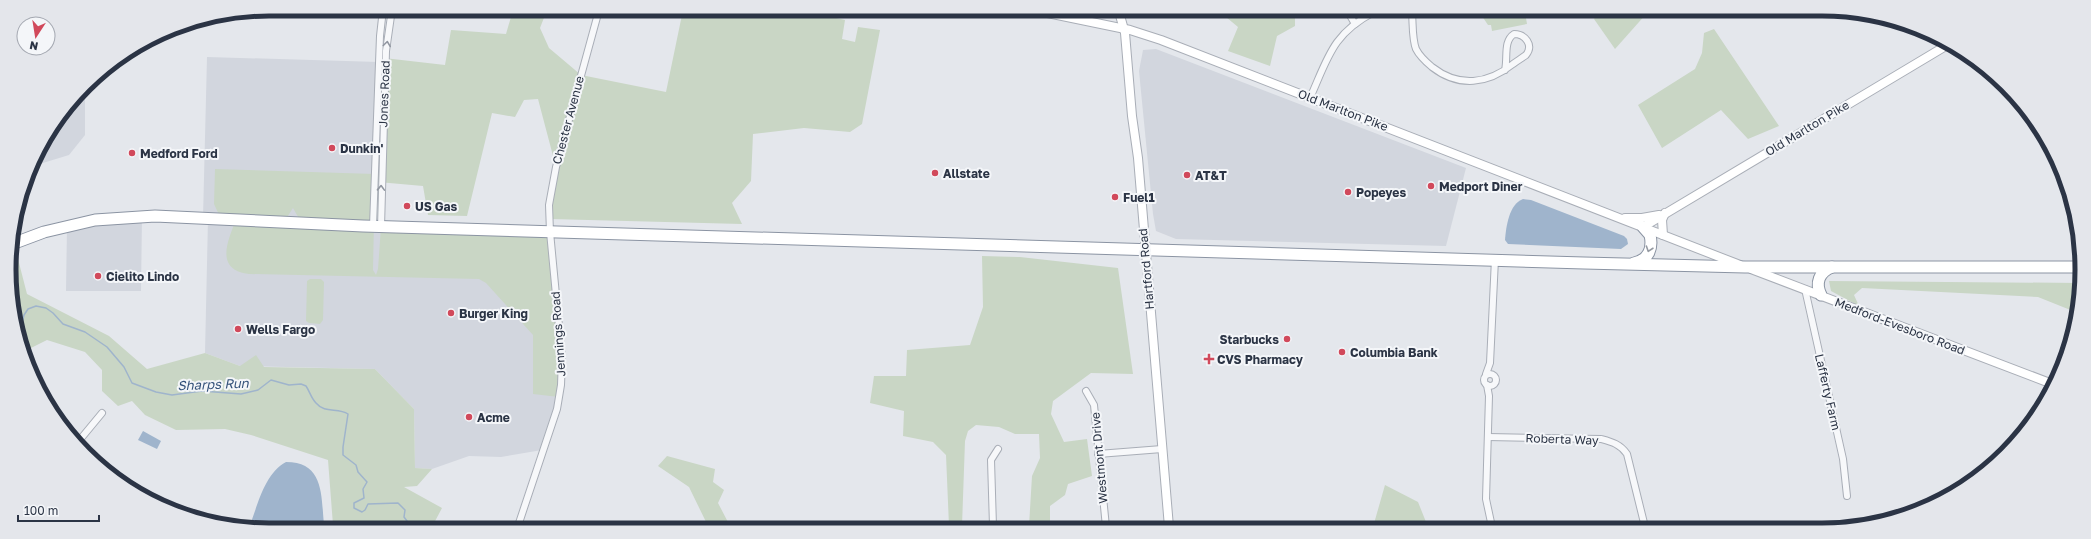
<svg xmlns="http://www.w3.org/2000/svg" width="2091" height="539" viewBox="0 0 2091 539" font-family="'Golos Text',sans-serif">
  <rect width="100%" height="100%" fill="#e4e7ec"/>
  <g fill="#d2d6de">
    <polygon points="1156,49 1466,168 1446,246 1176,239 1156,231 1153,214 1139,71 1143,50"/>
    <polygon points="207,57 379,62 373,226 496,230 561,385 542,450 501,457 469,456 432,469 415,468 414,409 375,369 240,366 205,353 208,219 203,218"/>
    <polygon points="85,88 85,135 69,155 33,166 36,154 63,111"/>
    <polygon points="142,216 141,291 66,291 67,226"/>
  </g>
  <g fill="#c9d6c5" fill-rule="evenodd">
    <polygon points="513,10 547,10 540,28 549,48 581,75 666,92 683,10 773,11 782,18 823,15 845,20 842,39 855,42 858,27 880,30 862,124 850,132 804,128 753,134 751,181 732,203 742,224 550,219 557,171 538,99 524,100 515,117 492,113 467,216 428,215 423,186 378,182 384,58 445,65 451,30 506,34"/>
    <polygon points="1220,12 1295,12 1295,26 1277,36 1270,66 1228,51 1238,27"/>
    <polygon points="1480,13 1538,13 1538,16 1526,18 1527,24 1492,31 1491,25 1488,25"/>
    <polygon points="1598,13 1647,13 1615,49 1594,19"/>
    <polygon points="1714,29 1779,126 1748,139 1721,110 1662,148 1638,105 1695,69 1702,53 1704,33"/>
    <path d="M215 169 375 174 373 270 376 275 378 269 381 227 550 232 562 358 559 397 533 394V335L486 283 479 279 249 274C215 270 227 242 236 220L221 219 214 204ZM293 208 301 222H284Z"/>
    <polygon points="982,256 1020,257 1118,268 1133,374 1091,373 1053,401 1051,414 1064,442 1087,439 1092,476 1068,484 1065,495 1050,506 1050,526 1029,526 1032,476 1040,458 1039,434 1015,434 999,427 976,425 968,431 965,441 962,526 949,526 946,455 933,442 903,436 904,411 870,403 874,376 906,376 907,350 970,345 983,307"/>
    <polygon points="18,259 27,294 109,336 147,369 205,353 240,366 256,355 264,367 375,369 414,409 415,468 432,469 417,486 404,487 442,508 433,525 333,525 328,460 251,435 225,429 176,430 145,415 132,401 118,406 102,391 102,370 85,352 47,340 27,350 28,357 18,337 11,263"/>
    <polygon points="310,279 321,279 324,282 323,320 320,324 309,323 306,321 307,281"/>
    <polygon points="1829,281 2081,283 2077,316 2073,311 2038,297 1862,288 1854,295 1859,306 1831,291"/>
    <polygon points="667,456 715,469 713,482 724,490 718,503 730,526 708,526 689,487 658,466"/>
    <polygon points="1385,485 1418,502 1428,527 1373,527"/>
  </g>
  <g fill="#9fb4cc">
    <path d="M1523 199 1531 200 1624 236 1627 239 1628 244 1621 249 1508 244 1505 240C1506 227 1509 204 1523 199Z"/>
    <polygon points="143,431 161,441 157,449 138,440"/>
    <path d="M286 462C325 462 321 497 324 525H250C258 504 265 473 286 462Z"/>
  </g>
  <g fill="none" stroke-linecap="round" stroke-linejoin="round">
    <path stroke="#9fb4cc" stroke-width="1.5" d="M16 322 21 327 24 315 28 309 36 306 46 308 53 313 63 324 85 332 107 347 124 367 132 383 156 392 172 395 202 391 241 394 258 390 271 380 289 385 301 384 306 386C310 392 311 398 316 403 325 414 338 407 348 414L343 447V455L356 465 358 472 367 482 363 489 364 498 354 503V508L362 512 365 510 368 504 398 503 405 510 404 517 410 525"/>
    <g stroke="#a9aeb7" stroke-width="8">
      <g id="street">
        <polyline points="1348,12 1355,24"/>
        <path d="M1412 13C1413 24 1412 39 1416 49 1420 57 1426 62 1432 67 1459 88 1488 84 1513 64 1517 61 1522 58 1526 55 1534 45 1525 34 1514 34 1503 41 1508 58 1505 70"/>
        <path d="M1310 98C1328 58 1332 34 1374 12"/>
        <polyline points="373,226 380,36 383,9"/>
        <polyline points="381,227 386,51 392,9"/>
        <polyline points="1805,289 1843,459 1847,496"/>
        <circle cx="1490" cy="380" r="6"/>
        <polyline points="1486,374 1490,363 1495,259"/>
        <polyline points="1487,385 1489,396 1486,499 1492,527"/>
        <polyline points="1086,391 1094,405 1106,527"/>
        <path d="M1488 437 1601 439C1612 442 1620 444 1627 454L1645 527"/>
        <polyline points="78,442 102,413"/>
        <polyline points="1098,454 1162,449"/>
        <polyline points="518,526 557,409 561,385 562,358 550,232 549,205 556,167 599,10"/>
        <polyline points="993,526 991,460 998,449"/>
      </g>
    </g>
    <g stroke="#a9aeb7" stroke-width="10">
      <g id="secondary">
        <polyline points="1038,11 1130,30 1161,40 1740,265"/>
        <polyline points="1119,12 1125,33 1132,116 1138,158 1169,527"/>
        <polyline points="1625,218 1642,218 1659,215"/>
        <polyline points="1643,227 1949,44"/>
        <polyline points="1663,235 1662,220 1665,213"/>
        <polyline points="1751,269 2055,385"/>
      </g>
    </g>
    <g stroke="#8b94a3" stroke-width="13">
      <g id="highway">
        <polyline points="12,244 44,232 95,220 155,216 363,226 1584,263 1745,267 2082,267"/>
        <path d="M1634 263C1649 260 1653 248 1650 235L1643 227"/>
        <path d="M1821 295C1815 283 1819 272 1832 267"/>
      </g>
    </g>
    <use href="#street" stroke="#f7f8fa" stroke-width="6"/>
    <use href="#secondary" stroke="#fff" stroke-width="8"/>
    <use href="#highway" stroke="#fff" stroke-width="11"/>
  </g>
  <defs><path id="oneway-chevron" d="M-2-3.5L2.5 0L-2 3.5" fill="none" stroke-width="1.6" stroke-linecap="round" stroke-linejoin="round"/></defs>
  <g stroke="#9196a0">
    <use href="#oneway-chevron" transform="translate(387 44) rotate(-82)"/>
    <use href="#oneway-chevron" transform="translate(381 188) rotate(-88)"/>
  </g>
  <use stroke="#959aa2" href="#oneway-chevron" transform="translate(1649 249) rotate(109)"/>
  <g fill="#d1495b" stroke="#f4f6f9" stroke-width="1.5">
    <circle cx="332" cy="148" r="4"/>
    <circle cx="132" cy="153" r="4"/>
    <circle cx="935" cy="173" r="4"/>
    <circle cx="1187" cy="175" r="4"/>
    <circle cx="1431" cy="186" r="4"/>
    <circle cx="1348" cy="192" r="4"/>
    <circle cx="1115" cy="197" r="4"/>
    <circle cx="407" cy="206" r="4"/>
    <circle cx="98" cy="276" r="4"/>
    <circle cx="451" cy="313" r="4"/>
    <circle cx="238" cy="329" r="4"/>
    <circle cx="1287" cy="339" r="4"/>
    <circle cx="1342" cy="352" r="4"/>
    <path d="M1207 353h4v4h4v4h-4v4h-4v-4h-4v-4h4z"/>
    <circle cx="469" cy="417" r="4"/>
  </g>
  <g text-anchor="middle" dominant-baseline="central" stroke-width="4" stroke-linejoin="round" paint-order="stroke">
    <g font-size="12" fill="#2b3445" stroke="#f4f6f9">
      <text transform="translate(384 94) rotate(-88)">Jones Road</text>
      <text transform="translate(1343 110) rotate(21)">Old Marlton Pike</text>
      <text transform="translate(568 120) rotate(-75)">Chester Avenue</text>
      <text transform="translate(1807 128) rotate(-31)">Old Marlton Pike</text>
      <text transform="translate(1146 269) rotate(-95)">Hartford Road</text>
      <text transform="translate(1900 326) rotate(21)">Medford-Evesboro Road</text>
      <text transform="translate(558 334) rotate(-94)">Jennings Road</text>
      <text transform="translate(1828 392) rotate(77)">Lafferty Farm</text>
      <text transform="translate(1562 439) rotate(2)">Roberta Way</text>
      <text transform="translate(1099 458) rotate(-95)">Westmont Drive</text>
    </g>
    <g font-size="12" font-weight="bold" fill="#2b3445" stroke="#f4f6f9" text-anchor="start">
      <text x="340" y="148">Dunkin'</text>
      <text x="140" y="153">Medford Ford</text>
      <text x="943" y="173">Allstate</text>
      <text x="1195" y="175">AT&amp;T</text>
      <text x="1439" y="186">Medport Diner</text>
      <text x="1356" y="192">Popeyes</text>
      <text x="1123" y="197">Fuel1</text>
      <text x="415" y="206">US Gas</text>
      <text x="106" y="276">Cielito Lindo</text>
      <text x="459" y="313">Burger King</text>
      <text x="246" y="329">Wells Fargo</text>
      <text x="1279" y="339" text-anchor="end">Starbucks</text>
      <text x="1350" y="352">Columbia Bank</text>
      <text x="1217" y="359">CVS Pharmacy</text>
      <text x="477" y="417">Acme</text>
    </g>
    <g font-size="13" font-style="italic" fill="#34527a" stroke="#f4f6f9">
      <text transform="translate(213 384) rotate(-2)">Sharps Run</text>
    </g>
  </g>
  <path d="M0 0H2091V539H0ZM269 16H1822A253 253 0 0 1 2075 269V270A253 253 0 0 1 1822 523H269A253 253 0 0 1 16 270V269A253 253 0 0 1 269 16Z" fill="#e4e6eb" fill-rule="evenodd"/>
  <path fill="none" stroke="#2b3445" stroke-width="5" d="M269 16H1822A253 253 0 0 1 2075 269V270A253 253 0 0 1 1822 523H269A253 253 0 0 1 16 270V269A253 253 0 0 1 269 16Z"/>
  <g transform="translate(36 36) rotate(192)"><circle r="19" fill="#f4f6f9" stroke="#a4a8b1"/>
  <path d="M0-3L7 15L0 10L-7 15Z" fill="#d1495b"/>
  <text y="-6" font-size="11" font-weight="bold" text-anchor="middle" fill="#2b3445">N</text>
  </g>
  <path d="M18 515v6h81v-6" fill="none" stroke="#2b3445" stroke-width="2"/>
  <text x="24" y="515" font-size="12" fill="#2b3445" stroke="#f4f6f9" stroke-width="3" paint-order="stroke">100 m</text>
</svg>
